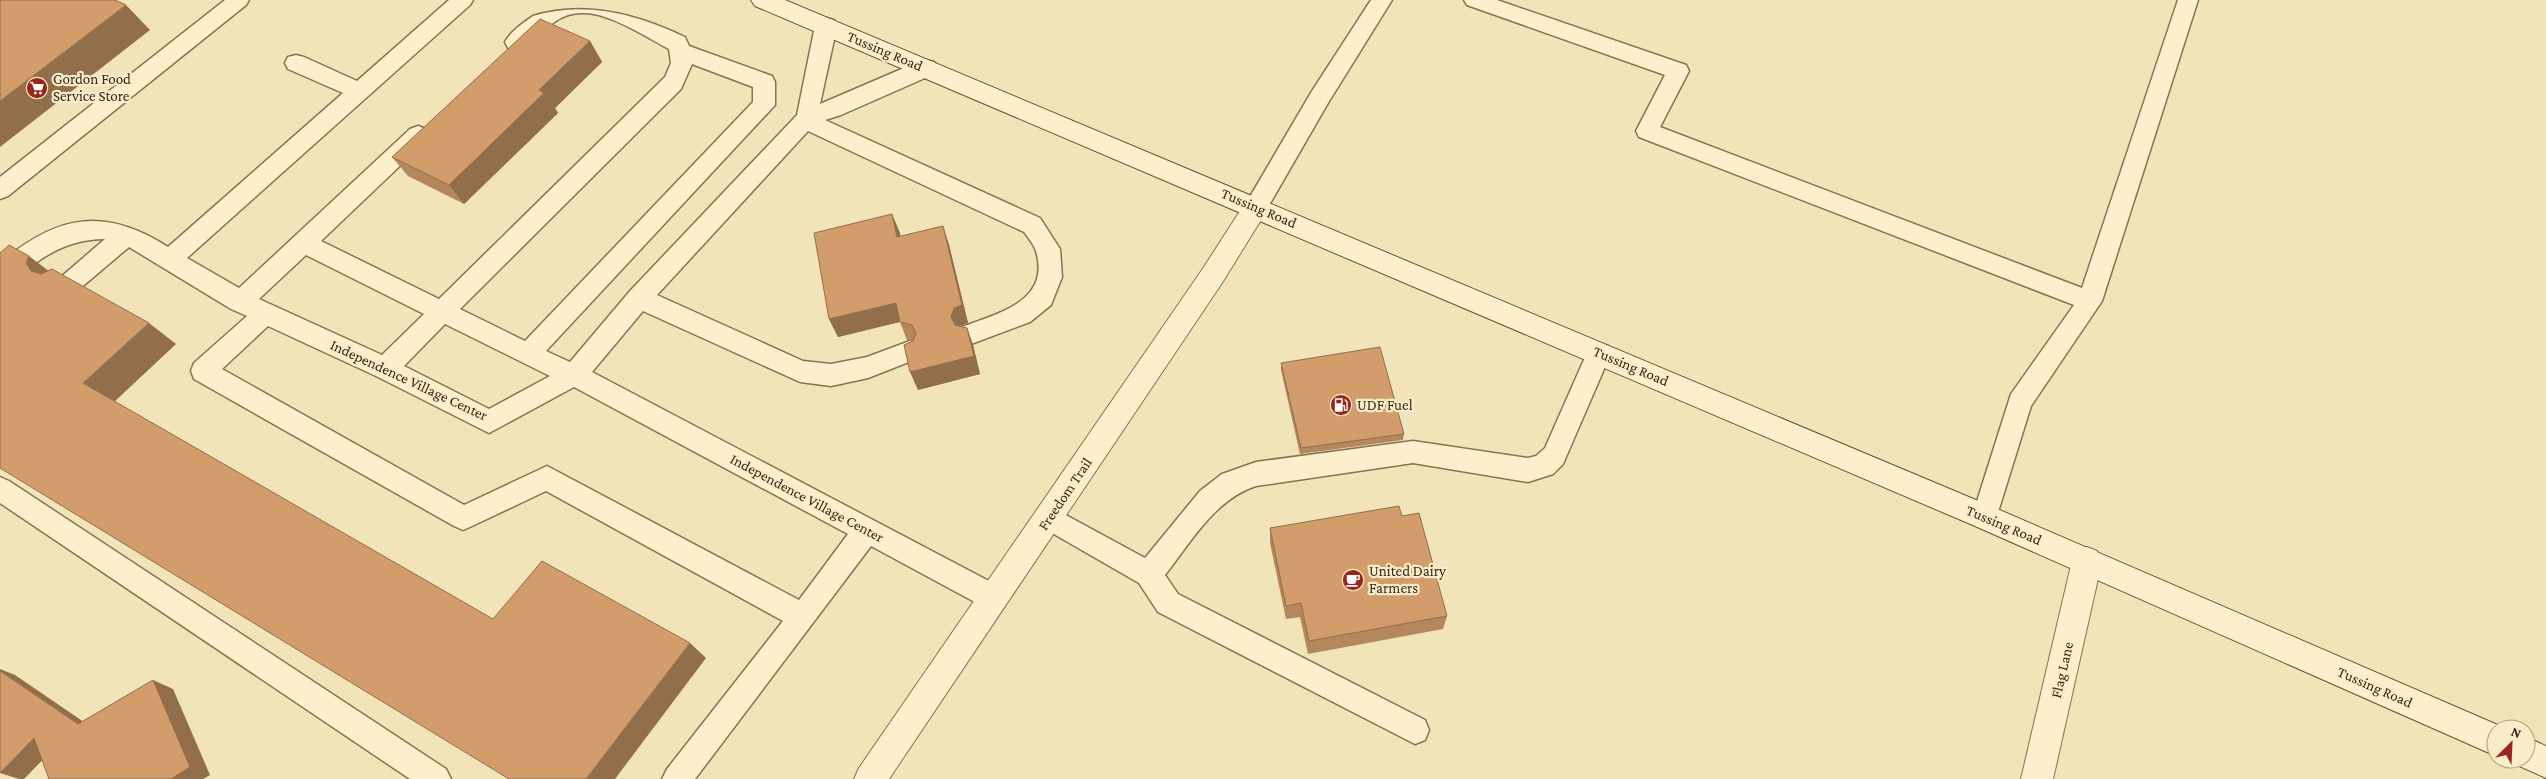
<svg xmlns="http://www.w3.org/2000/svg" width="2546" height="779" viewBox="0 0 2546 779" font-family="'Crimson Pro',serif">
  <rect width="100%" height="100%" fill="#f1e4b8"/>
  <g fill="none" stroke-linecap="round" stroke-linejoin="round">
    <g stroke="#887252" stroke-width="3">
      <g id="lane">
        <polygon points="225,0 249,0 246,5 8,196 0,199 0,177"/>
        <path d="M449 0H473L470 5 187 258 239 288 410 129 418 126 426 129 429 135 426 141 321 241 439 299 665 77 671 63 669 49C646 37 607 11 581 13 552 14 544 36 523 48 518 51 514 49 508 48L505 42C511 31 523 23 533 16 584 0 637 14 685 37L689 46 772 76 775 82V105L546 351 570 362 630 291 797 115 815 26 818 20 826 18 834 20 837 26 820 104 918 62 926 60 934 62 937 68 934 74 841 115 825 120 1040 218 1060 249 1062 277 1051 305 1030 322 971 344 962 341 959 334 962 327C998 313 1051 302 1036 251 1034 245 1028 237 1024 232L808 131 657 295 803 361 831 364 867 357 910 341 919 344 922 351 919 358 868 378 831 386 800 382 643 311 592 372 1004 589 1008 598 1004 607 994 611 984 607 871 546 695 779H662L667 769 783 621 546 491 472 526 463 530 454 526 194 379 191 371 194 363 247 316 231 309 129 247 77 291 69 294 61 291 57 284 61 277 105 239C74 239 50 251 26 270 17 276 10 283 0 287V263C57 215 104 206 168 247L343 93 288 69 285 63 288 57 296 55 304 57 357 81ZM692 64 753 87V102L525 341 460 309 681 89ZM306 255 424 314 382 355 259 299ZM445 324 550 376 489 409 404 366ZM268 326 376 376 489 433 574 387 848 534 799 600 547 466 464 505 222 369Z"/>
        <polygon points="1371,0 1392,0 1328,103 1264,214 1256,216 1248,214 1244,207 1248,200 1312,91"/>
        <polygon points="1464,0 1497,0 1686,65 1689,71 1660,127 2082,288 2178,0 2198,0 2102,301 2031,406 1994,525 1985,529 1976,525 1972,517 2011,394 2074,305 1639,137 1636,131 1665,75 1467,5"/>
        <path d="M1599 343 1608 346 1611 353 1563 464 1553 474 1528 482 1413 463 1256 486C1215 499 1191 542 1165 575L1178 594 1425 720 1429 730 1425 740 1415 744 1158 612 1139 583 1040 526 1036 518 1040 510 1049 506 1145 558 1200 491 1222 474 1256 462 1413 441 1528 458 1536 456 1545 448 1590 346Z"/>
        <polygon points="0,477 9,481 446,769 451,779 410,779 0,503"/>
      </g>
    </g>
    <g stroke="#887252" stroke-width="2">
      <g id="street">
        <polygon points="1256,197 1265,200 1269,207 1222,283 889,779 854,779 859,768 1204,267 1247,200"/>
        <polygon points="2087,547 2097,551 2102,561 2053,779 2021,779 2072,561 2077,551"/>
      </g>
    </g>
    <g stroke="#695336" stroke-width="2">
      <g id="secondary">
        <polygon points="751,0 785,0 1995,508 2507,729 2496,729 2496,756 1975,526 755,6"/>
        <polygon points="2526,737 2546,746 2546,778 2515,764 2513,759 2526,759"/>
      </g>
    </g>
    <use href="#lane" fill="#fcf0cc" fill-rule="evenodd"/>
    <use href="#street" fill="#fcf0cc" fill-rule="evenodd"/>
    <use href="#secondary" fill="#fcf0cc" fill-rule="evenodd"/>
  </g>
  <g fill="#b5875c">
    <polygon points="590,41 602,62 555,108 558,113 464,204 408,176 392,157"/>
    <polygon points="892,214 900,237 943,226 949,245 968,323 960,326 967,328 973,345 980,374 918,390 913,341 907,340 900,322 838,337 829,319"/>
    <polygon points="1281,363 1404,434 1403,440 1300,454 1281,370"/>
    <polygon points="1402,516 1447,616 1443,629 1308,654 1300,617 1286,619 1270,543 1270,528"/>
  </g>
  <g fill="#936e4b">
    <polygon points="126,5 150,30 0,147 0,101"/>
    <polygon points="590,41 602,62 555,108 558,113 464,204 449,185 539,90"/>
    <polygon points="892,214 900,233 904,256 897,237"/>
    <polygon points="943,226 949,245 968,323 960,326 957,335 951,317 954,308"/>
    <polygon points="29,256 58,278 55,285 31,271 26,263"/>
    <polygon points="896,303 903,321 838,337 829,319"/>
    <polygon points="149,323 176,344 113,403 83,383"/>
    <polygon points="967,328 973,345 980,374 918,390 910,372"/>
    <polygon points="690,643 706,658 615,779 586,779"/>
    <polygon points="0,669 15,675 100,733 78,724 0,671"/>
    <polygon points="153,680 173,689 210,775 203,779 171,779"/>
    <polygon points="34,738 56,746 24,779 19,779 0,773"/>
  </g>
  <g fill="#d29d6b" stroke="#936e4b">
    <polygon points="0,0 115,0 126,5 0,101"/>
    <polygon points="540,19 590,41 539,90 544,93 449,185 392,157"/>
    <polygon points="892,214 897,237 943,226 962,305 954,308 951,317 955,325 967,328 974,356 910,372 904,345 913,341 916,333 912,325 900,322 896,303 829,319 814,233"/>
    <polygon points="9,245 29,256 26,263 31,271 41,274 52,269 149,323 83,383 493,619 542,561 690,643 586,779 509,779 0,468 0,253"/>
    <polygon points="1380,347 1404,434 1301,448 1281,363"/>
    <polygon points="1399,506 1402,516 1419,513 1447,616 1309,641 1301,603 1286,606 1270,528"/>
    <polygon points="0,671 78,724 153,680 190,767 171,779 49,779 34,738 0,773"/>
  </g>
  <defs>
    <g id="supermarket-disc" transform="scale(1.125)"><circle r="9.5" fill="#9b251e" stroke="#f8edc8"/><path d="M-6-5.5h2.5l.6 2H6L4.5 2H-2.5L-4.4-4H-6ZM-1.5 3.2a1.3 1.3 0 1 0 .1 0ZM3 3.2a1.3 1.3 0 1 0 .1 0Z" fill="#fff"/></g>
    <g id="fuel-disc" transform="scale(1.125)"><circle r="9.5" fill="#9b251e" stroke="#f8edc8"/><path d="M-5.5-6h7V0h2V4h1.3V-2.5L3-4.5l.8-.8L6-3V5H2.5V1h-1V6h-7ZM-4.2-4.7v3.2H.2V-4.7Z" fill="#fff"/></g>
    <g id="cafe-disc" transform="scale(1.125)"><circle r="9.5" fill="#9b251e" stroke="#f8edc8"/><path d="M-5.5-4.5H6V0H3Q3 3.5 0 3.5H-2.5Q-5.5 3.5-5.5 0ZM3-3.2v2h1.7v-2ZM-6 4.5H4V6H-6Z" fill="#fff"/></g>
  </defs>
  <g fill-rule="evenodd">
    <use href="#supermarket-disc" x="37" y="88"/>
    <use href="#fuel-disc" x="1341" y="405"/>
    <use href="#cafe-disc" x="1353" y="580"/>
  </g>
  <g text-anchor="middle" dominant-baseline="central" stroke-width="4.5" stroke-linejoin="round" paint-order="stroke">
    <g font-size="15" fill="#352919" stroke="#f8edc8">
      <text transform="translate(885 51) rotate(23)">Tussing Road</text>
      <text transform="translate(1259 208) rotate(23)">Tussing Road</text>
      <text transform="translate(1631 366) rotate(23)">Tussing Road</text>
      <text transform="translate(409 380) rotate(25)">Independence Village Center</text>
      <text transform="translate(1065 494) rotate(-56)">Freedom Trail</text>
      <text transform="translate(807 498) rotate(28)">Independence Village Center</text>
      <text transform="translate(2004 525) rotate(23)">Tussing Road</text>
      <text transform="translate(2062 670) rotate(-77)">Flag Lane</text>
      <text transform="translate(2375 687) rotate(24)">Tussing Road</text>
    </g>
    <g font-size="15" fill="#352919" stroke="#f8edc8" text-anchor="start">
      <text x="53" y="79">Gordon Food<tspan x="53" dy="17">Service Store</tspan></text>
      <text x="1357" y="405">UDF Fuel</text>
      <text x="1369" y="571">United Dairy<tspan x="1369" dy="17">Farmers</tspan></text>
    </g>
  </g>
  <g transform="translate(2511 744) rotate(24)"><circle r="24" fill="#f8edc8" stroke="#aa9f82"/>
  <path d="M0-4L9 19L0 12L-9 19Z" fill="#9b251e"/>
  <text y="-8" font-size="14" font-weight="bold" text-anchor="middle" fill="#352919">N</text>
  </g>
</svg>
